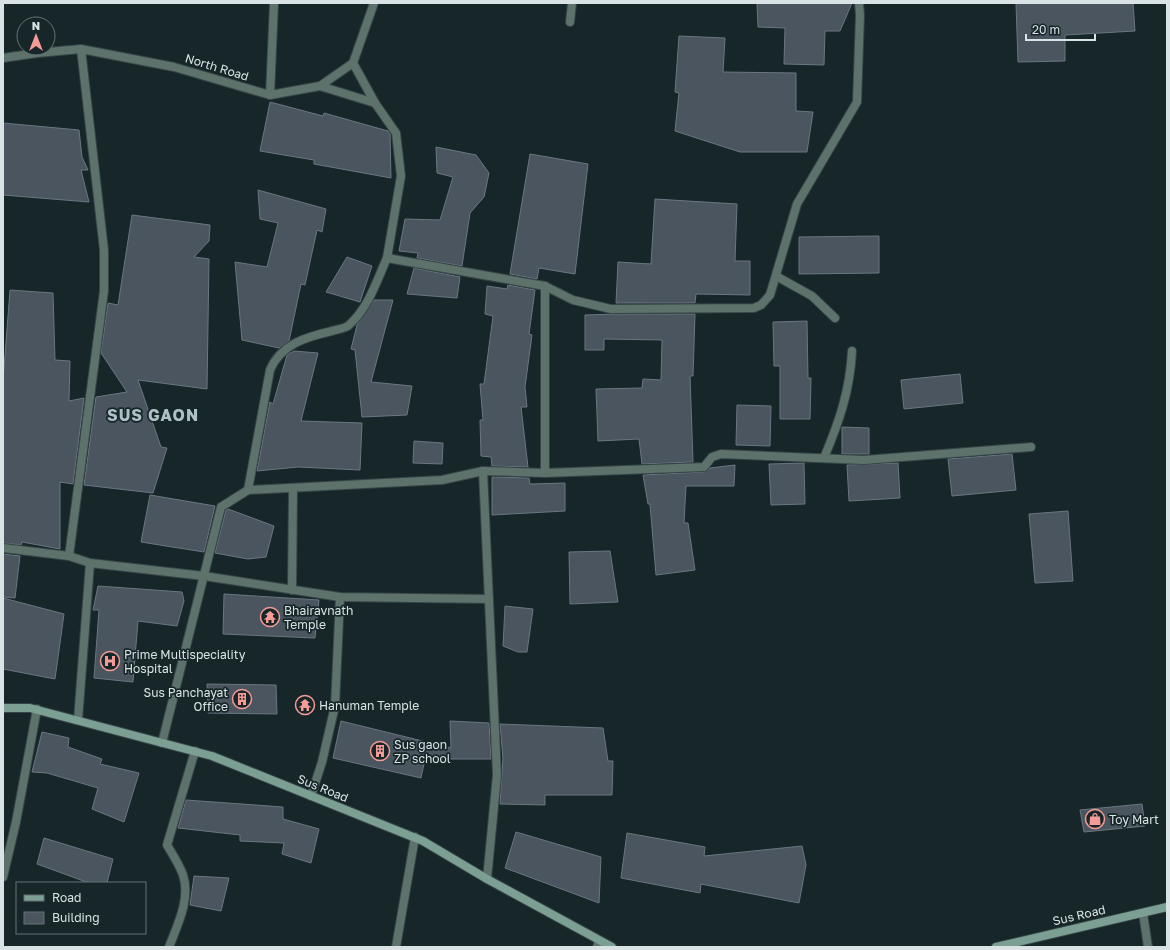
<svg xmlns="http://www.w3.org/2000/svg" width="1170" height="950" viewBox="0 0 1170 950" font-family="'Golos Text',sans-serif">
  <rect width="100%" height="100%" fill="#172729"/>
  <g fill="#4a555f" stroke="#6a7681">
    <polygon points="757,3 852,3 840,31 825,31 824,65 784,64 785,28 758,27"/>
    <polygon points="1016,3 1133,3 1135,31 1065,35 1065,61 1018,62"/>
    <polygon points="679,36 725,38 723,72 796,73 796,111 813,112 807,152 740,152 675,131 679,93 675,92"/>
    <polygon points="270,102 323,116 324,113 388,131 390,134 391,178 314,164 314,160 260,151"/>
    <polygon points="3,123 79,130 82,157 88,170 81,170 89,202 3,195"/>
    <polygon points="436,147 476,155 489,173 484,197 470,213 462,266 417,258 418,253 399,251 405,219 440,220 453,177 437,173"/>
    <polygon points="530,154 588,164 575,274 539,268 537,279 510,274"/>
    <polygon points="258,190 326,209 322,232 317,230 305,285 301,284 289,341 279,348 242,340 235,262 267,267 278,223 260,219"/>
    <polygon points="655,199 737,204 735,261 750,261 750,295 696,294 695,303 616,303 618,262 651,264"/>
    <polygon points="132,215 210,225 209,241 194,257 209,259 207,389 138,380 161,447 167,448 153,493 84,485 96,397 127,392 101,353 108,303 118,305"/>
    <polygon points="879,236 879,273 799,274 799,237"/>
    <polygon points="347,257 372,266 360,302 326,292"/>
    <polygon points="414,268 460,277 457,298 407,294"/>
    <polygon points="508,285 535,290 529,334 532,335 525,387 527,407 521,407 528,467 492,466 491,457 481,456 480,420 483,420 480,384 484,384 493,316 485,314 487,286 507,289"/>
    <polygon points="10,290 53,293 55,360 70,361 69,401 84,398 73,484 60,482 60,549 22,542 21,545 3,543 3,382"/>
    <polygon points="374,300 393,300 371,382 412,386 407,415 362,417 355,350 351,349 357,325"/>
    <polygon points="615,314 695,314 693,376 690,376 693,462 642,464 639,439 598,441 596,389 642,388 643,379 661,380 662,340 604,339 604,350 585,350 585,315"/>
    <polygon points="807,321 808,378 811,378 810,419 780,419 780,366 774,366 773,322"/>
    <polygon points="294,351 318,353 301,421 362,423 360,470 298,467 257,471 270,402 273,404 287,355"/>
    <polygon points="960,374 963,403 904,409 901,380"/>
    <polygon points="737,405 771,406 770,446 736,445"/>
    <polygon points="842,427 869,428 869,454 842,454"/>
    <polygon points="414,441 443,443 442,464 413,463"/>
    <polygon points="1012,454 1016,490 952,496 948,459"/>
    <polygon points="804,463 805,504 771,505 769,464"/>
    <polygon points="898,463 900,498 849,501 847,465"/>
    <polygon points="735,465 734,486 686,486 684,523 688,523 695,570 656,575 650,504 648,504 643,475 704,472 710,468"/>
    <polygon points="492,477 529,478 530,484 565,483 565,511 492,515"/>
    <polygon points="150,495 215,506 204,552 141,542"/>
    <polygon points="228,509 274,526 266,557 248,559 215,553 226,510"/>
    <polygon points="1068,511 1073,581 1035,583 1029,514"/>
    <polygon points="610,551 618,602 570,604 569,552"/>
    <polygon points="3,554 20,556 15,598 3,597"/>
    <polygon points="98,586 182,592 184,601 177,626 138,621 133,682 94,678 99,610 93,610"/>
    <polygon points="224,594 319,600 315,638 223,634"/>
    <polygon points="3,598 64,614 55,679 3,669"/>
    <polygon points="505,606 533,609 527,652 518,652 503,646"/>
    <polygon points="207,684 276,685 277,714 208,713"/>
    <polygon points="341,721 451,748 450,721 489,723 491,759 425,759 421,778 333,758"/>
    <polygon points="500,724 603,728 608,761 613,761 612,795 545,795 545,805 500,804 503,759"/>
    <polygon points="42,732 69,738 68,747 102,759 100,764 139,773 124,822 92,809 98,788 47,773 32,772"/>
    <polygon points="186,800 283,807 283,819 319,829 311,863 282,854 284,843 240,841 240,835 178,828"/>
    <polygon points="1142,804 1145,826 1084,832 1080,810"/>
    <polygon points="516,832 601,857 599,903 505,868"/>
    <polygon points="627,833 705,847 704,856 802,846 806,865 799,903 701,884 700,893 621,878"/>
    <polygon points="44,838 113,859 107,883 89,883 37,864"/>
    <polygon points="194,876 229,878 221,911 190,905"/>
  </g>
  <g fill="none" stroke-linecap="round" stroke-linejoin="round">
    <g stroke="#364547" stroke-width="10">
      <g id="service">
        <polyline points="570,22 572,3"/>
        <polyline points="270,95 274,3"/>
        <polyline points="311,796 322,762 335,706 340,597"/>
      </g>
    </g>
    <g stroke="#364547" stroke-width="10">
      <g id="minor">
        <polyline points="3,58 37,53 81,49 174,67 270,95 320,86 353,63 374,3"/>
        <polyline points="353,63 375,103 396,133 401,176 387,258 545,286 545,473 483,471 497,775 487,879"/>
        <polyline points="320,86 375,103"/>
        <polyline points="776,276 812,296 835,318"/>
        <polyline points="545,286 573,300 611,309 754,308 761,305 770,295 797,204 857,102 860,15 859,3"/>
        <path d="M824 458C839 422 850 391 852 351"/>
        <polyline points="545,473 704,467 712,457 721,454 864,460 1031,447"/>
        <path d="M248 490 270 370C281 344 306 337 332 331 337 329 345 329 349 325 368 309 377 280 387 258"/>
        <polyline points="3,548 69,556 90,563 78,720"/>
        <polyline points="69,556 104,291 104,250 81,49"/>
        <polyline points="90,563 204,576 340,597 489,599"/>
        <polyline points="292,590 293,488"/>
        <polyline points="162,743 221,507 248,490 442,480 483,471"/>
        <polyline points="3,877 16,822 37,709"/>
        <polyline points="1143,913 1148,947"/>
        <path d="M169 947C177 926 191 899 183 875 179 864 173 855 167 845L195 751"/>
        <polyline points="396,947 415,837"/>
        <polyline points="597,947 599,941"/>
      </g>
    </g>
    <g stroke="#364547" stroke-width="10">
      <g id="secondary">
        <polyline points="3,708 30,708 212,756 423,841 487,879 612,947"/>
        <polyline points="996,947 1167,907"/>
      </g>
    </g>
    <use href="#service" stroke="#5c726b" stroke-width="8"/>
    <use href="#minor" stroke="#5c726b" stroke-width="8"/>
    <use href="#secondary" stroke="#7c9f94" stroke-width="8"/>
  </g>
  <defs>
    <g id="temple-ring" transform="scale(1)"><circle r="9.5" fill="#172729" stroke="#f59b96" stroke-width="1.5"/><path d="M0-6L5-2H3V0L6.5 2.5H4V6H1.5V3h-3V6H-4V2.5H-6.5L-3 0V-2H-5Z" fill="#f59b96"/></g>
    <g id="hospital-ring" transform="scale(1)"><circle r="9.5" fill="#172729" stroke="#f59b96" stroke-width="1.5"/><path d="M-5-5h3v3.5h4V-5h3V5h-3V1.5h-4V5h-3Z" fill="#f59b96"/></g>
    <g id="building-ring" transform="scale(1)"><circle r="9.5" fill="#172729" stroke="#f59b96" stroke-width="1.5"/><path d="M-4-6H4V6H1V3H-1V6H-4ZM-2.5-4.3h1.7v1.8h-1.7ZM.8-4.3h1.7v1.8H.8ZM-2.5-1h1.7V.8h-1.7ZM.8-1h1.7V.8H.8Z" fill="#f59b96"/></g>
    <g id="shop-ring" transform="scale(1)"><circle r="9.5" fill="#172729" stroke="#f59b96" stroke-width="1.5"/><path d="M-5-2.5h2.3a2.7 3.5 0 0 1 5.4 0H5L5.5 6h-11ZM-1.5-2.5h3a1.5 2.3 0 0 0-3 0Z" fill="#f59b96"/></g>
  </defs>
  <g fill-rule="evenodd">
    <use href="#temple-ring" x="270" y="617"/>
    <use href="#hospital-ring" x="110" y="661"/>
    <use href="#building-ring" x="242" y="699"/>
    <use href="#temple-ring" x="305" y="705"/>
    <use href="#building-ring" x="380" y="751"/>
    <use href="#shop-ring" x="1095" y="819"/>
  </g>
  <g text-anchor="middle" dominant-baseline="central" stroke-width="3.5" stroke-linejoin="round" paint-order="stroke">
    <g font-size="12" fill="#d9e3e5" stroke="#172729">
      <text transform="translate(217 67) rotate(17)">North Road</text>
      <text transform="translate(323 788) rotate(22)">Sus Road</text>
      <text transform="translate(1079 915) rotate(-13)">Sus Road</text>
    </g>
    <g font-size="12" fill="#d9e3e5" stroke="#172729" text-anchor="start">
      <text x="284" y="610">Bhairavnath<tspan x="284" dy="14">Temple</tspan></text>
      <text x="124" y="654">Prime Multispeciality<tspan x="124" dy="14">Hospital</tspan></text>
      <text x="228" y="692" text-anchor="end">Sus Panchayat<tspan x="228" dy="14">Office</tspan></text>
      <text x="319" y="705">Hanuman Temple</text>
      <text x="394" y="744">Sus gaon<tspan x="394" dy="14">ZP school</tspan></text>
      <text x="1109" y="819">Toy Mart</text>
    </g>
    <g font-size="16" font-weight="bold" letter-spacing="1" fill="#aec2c6" stroke="#172729">
      <text x="153" y="415">SUS GAON</text>
    </g>
  </g>
  <rect width="1170" height="950" fill="none" stroke="#d9e3e5" stroke-width="8"/>
  <rect x="16" y="882" width="130" height="52" fill="#172729" stroke="#657274"/>
  <rect x="24" y="895" width="20" height="6" fill="#7c9f94" stroke="#657274"/>
  <text x="52" y="902" font-size="12" fill="#d9e3e5">Road</text>
  <rect x="24" y="912" width="20" height="12" fill="#4a555f" stroke="#657274"/>
  <text x="52" y="922" font-size="12" fill="#d9e3e5">Building</text>
  <g transform="translate(36 36)"><circle r="19" fill="#172729" stroke="#657274"/>
  <path d="M0-3L7 15L0 10L-7 15Z" fill="#f59b96"/>
  <text y="-6" font-size="11" font-weight="bold" text-anchor="middle" fill="#d9e3e5">N</text>
  </g>
  <path d="M1026 34v6h69v-6" fill="none" stroke="#d9e3e5" stroke-width="2"/>
  <text x="1032" y="34" font-size="12" fill="#d9e3e5" stroke="#172729" stroke-width="3" paint-order="stroke">20 m</text>
</svg>
